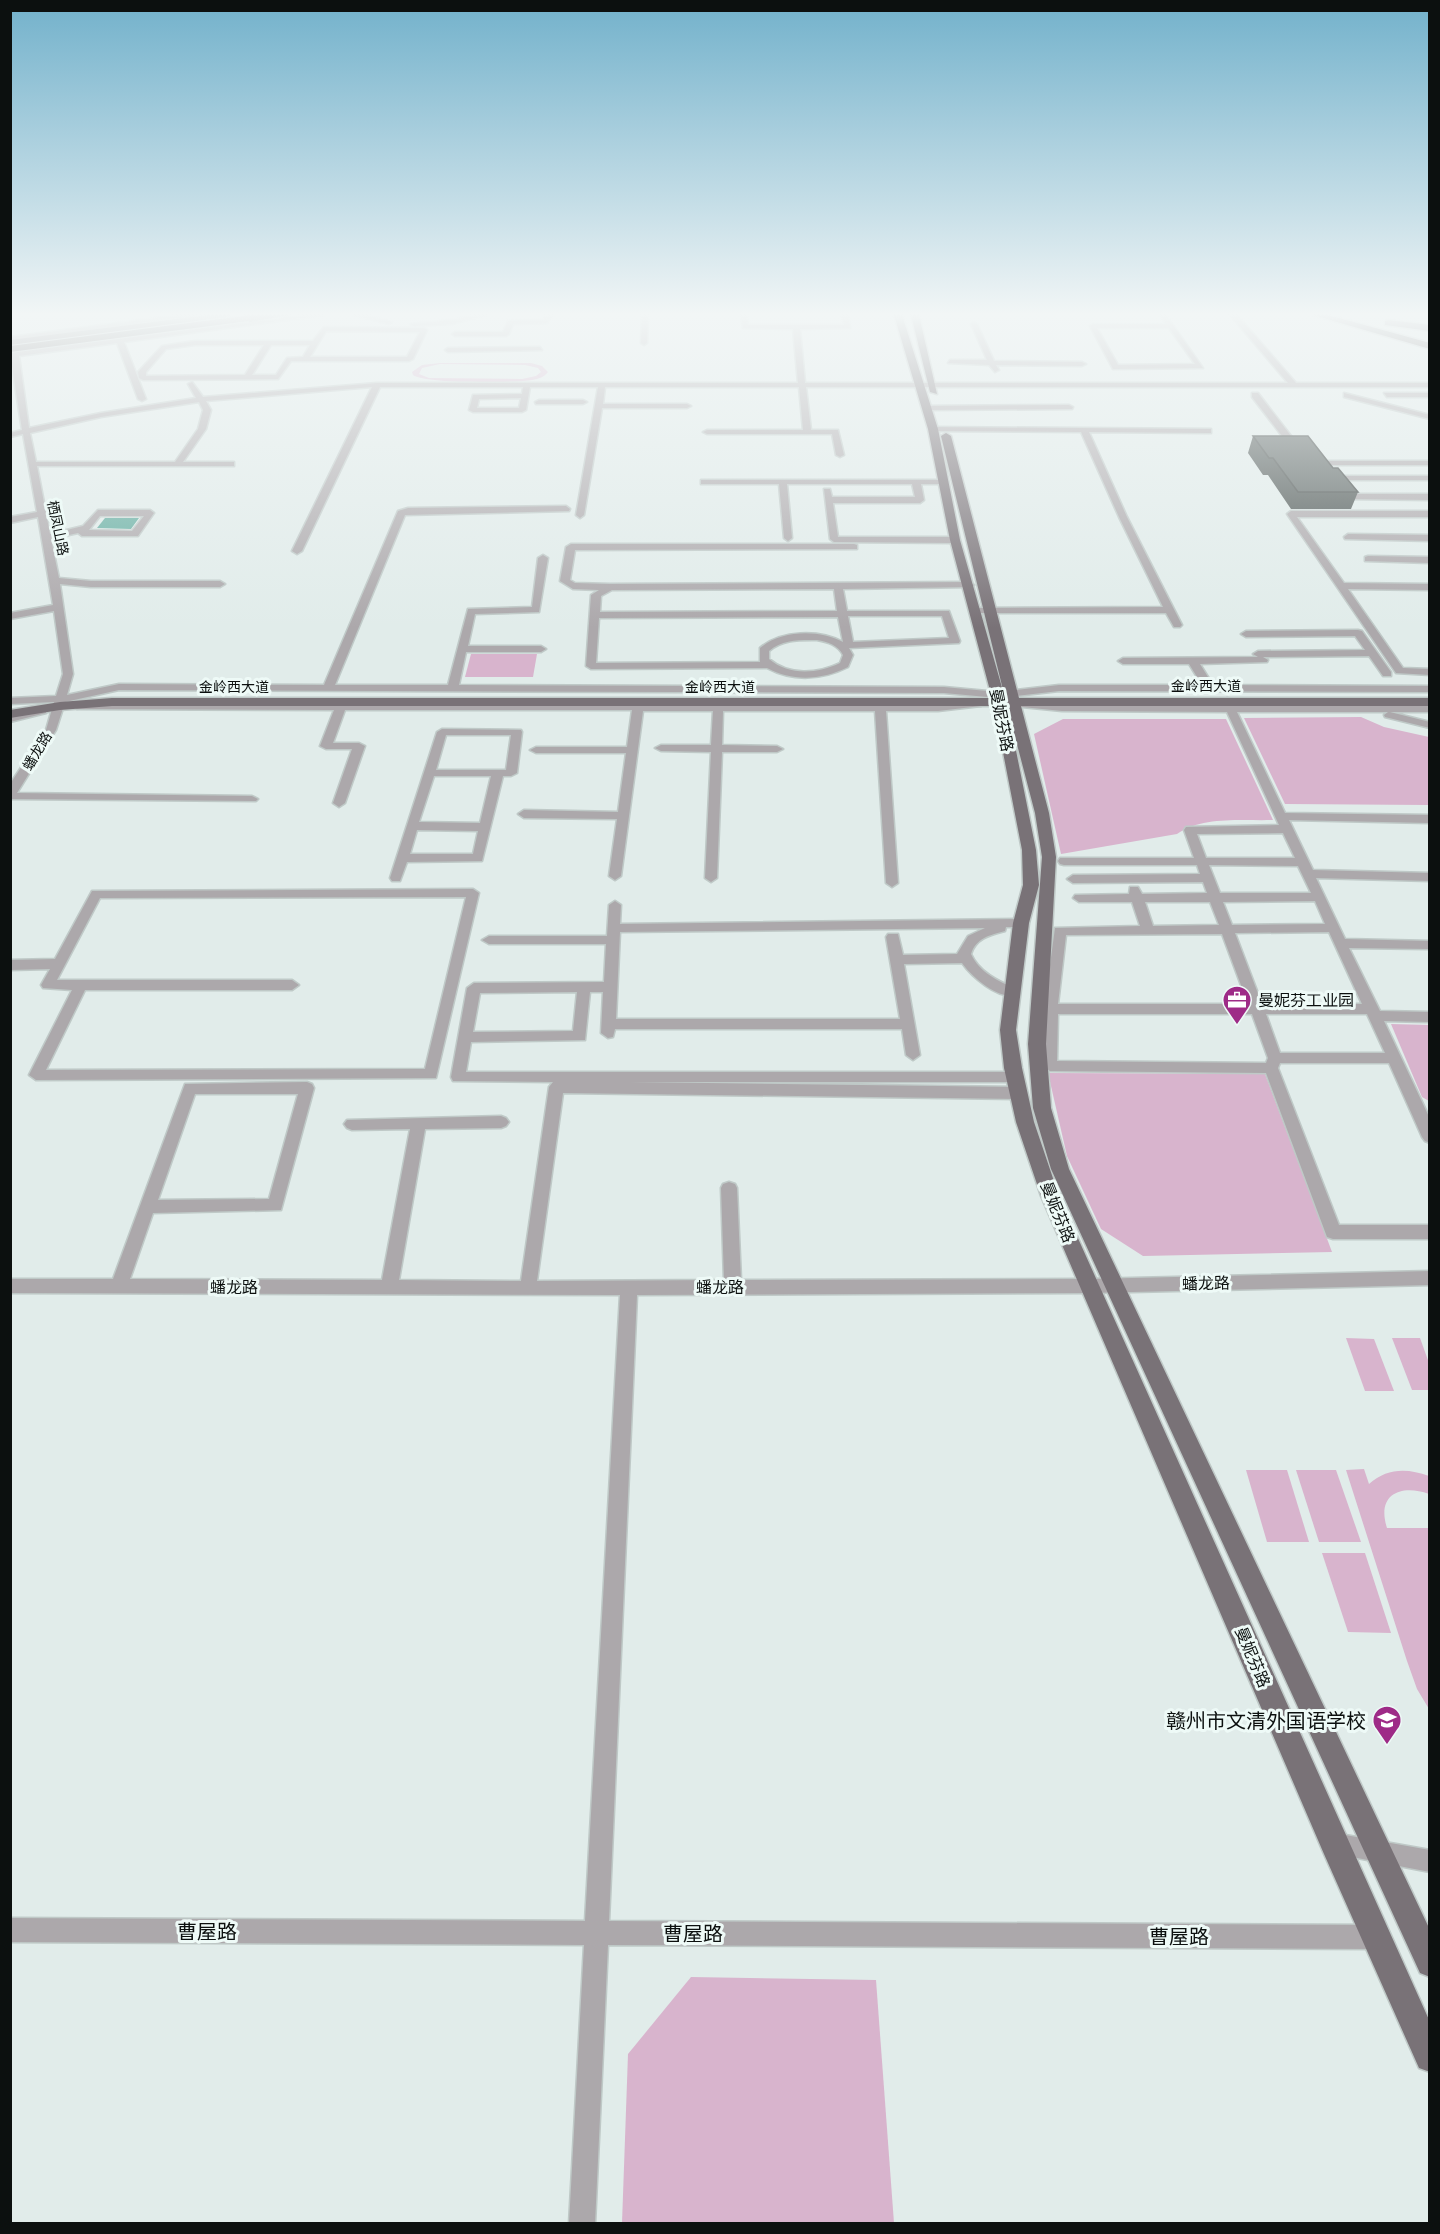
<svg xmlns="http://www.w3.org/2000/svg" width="1440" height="2234" viewBox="0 0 1440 2234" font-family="'Asap Condensed','Noto Sans SC',sans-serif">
  <rect width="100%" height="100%" fill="#e1ecea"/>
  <g fill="#d8b4cd" fill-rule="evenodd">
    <path d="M440 363H531L542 366 548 372C544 377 539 379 532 380 515 383 424 384 413 375L412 372 422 365ZM440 364 525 365 538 368 541 372 536 376 522 379 429 378 419 374 422 368Z"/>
    <polygon points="471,654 537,654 533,677 465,677"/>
    <polygon points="1361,717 1384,727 1429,737 1428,787 1429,805 1285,804 1244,718"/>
    <path d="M1063 719H1226L1273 820C1241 821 1203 816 1177 834L1061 854 1034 734Z"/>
    <polygon points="1391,1024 1429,1025 1429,1101 1422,1097"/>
    <polygon points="1048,1073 1265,1074 1332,1252 1143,1256 1101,1229 1067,1156"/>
    <polygon points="1346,1338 1374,1339 1394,1391 1365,1391"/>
    <polygon points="1392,1338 1420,1338 1429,1363 1429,1390 1412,1390"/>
    <path d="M1364 1469 1369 1484C1387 1468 1407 1468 1429 1476V1494C1401 1484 1376 1494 1387 1528H1429V1709L1417 1689 1407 1661 1346 1470Z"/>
    <polygon points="1246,1470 1287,1470 1309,1542 1267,1542"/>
    <polygon points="1296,1470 1336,1470 1361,1542 1319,1542"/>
    <polygon points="1322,1553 1365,1553 1391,1633 1348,1632"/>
    <polygon points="691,1977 876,1980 894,2223 622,2223 628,2054"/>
  </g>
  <polygon fill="#62ac9f" points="105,518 139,518 131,529 97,528"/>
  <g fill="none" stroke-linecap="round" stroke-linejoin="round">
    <g stroke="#bfc9c7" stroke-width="3">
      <g id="minor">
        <polygon points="180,315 198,315 10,341 10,337"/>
        <path d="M305 315H323L124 342 146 399 142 401 138 399 117 343 19 356 29 428 101 413 196 398 188 384 192 382 203 397 377 383H798L793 329 743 328 741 315H747L748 325H844L842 315H848L850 328 800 329 805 383H1288L1230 315H1237L1296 383H1430V387H806L811 430H838L844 455 840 457 836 455 832 434H707L703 432 707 430H803L799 387H605L603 404H687L691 406 687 408H602L584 515 580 518 576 515 598 387H530L526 410 522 412H473L469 410 473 395 522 394 523 387H380L302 551 297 554 292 551 372 387 206 401 211 410 206 429 183 462H234V466H37L50 534 83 526 98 510H150L154 513 138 536H82L78 533 51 539 59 578 91 581H220L225 584 220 587H91L60 584 73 674 67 695 119 684 324 685 398 511 408 508 566 506 570 509 569 511 405 515 335 685H448L468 609 532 607 538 558 543 555 548 558 539 612 475 614 468 646H541L546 649 541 652H466L459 685 944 687 998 692 1059 685H1202L1189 664H1123L1118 661 1123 658 1258 657 1253 654 1258 651 1365 650 1355 636 1246 637 1241 634 1246 631 1358 630 1362 631 1391 672V676H1383L1369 656 1263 657 1268 660 1267 662 1200 664 1213 685 1430 686V692L1059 691 998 698 944 693 119 690 65 702 56 730 17 793 252 796 258 799 256 801 10 799V784L46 730 54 702 10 704V698L56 696 63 674 54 611 10 619V613L53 605 38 517 10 523V517L37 512 23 434 10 437V433L22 430 10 353ZM521 398 519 408H477L479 399ZM199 402 203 410 198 429 175 462H36L30 433 101 417ZM100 516H144L132 531 89 530Z"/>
        <polygon points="354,315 366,315 392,322 389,324"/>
        <polygon points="474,315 486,315 452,324 413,326 410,324 452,320"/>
        <polygon points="546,315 552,315 547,323 513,324 509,334 506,336 455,336 452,334 455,332 503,332 508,321 543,320"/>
        <polygon points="642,315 648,315 647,343 644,345 641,343"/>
        <path d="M1160 315H1166L1203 368 1113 369 1090 326 1093 324H1166ZM1097 328H1169L1195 364 1118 365Z"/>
        <polygon points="974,322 977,324 994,361 1082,362 1086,364 1082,366 996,365 999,370 995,372 989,365 948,363 950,360 987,360 971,324"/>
        <path d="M324 327 424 328 427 330 413 359 409 361H291L278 379 143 380 139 378 138 372 162 346 195 341H313ZM326 331 420 332 407 357H310ZM195 345H264L245 375 146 376V372L166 349ZM271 345H310L303 357 287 358 276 375H252Z"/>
        <polygon points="540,347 542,350 448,352 445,350 448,348"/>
        <polygon points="1252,393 1258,393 1298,445 1298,449 1292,449 1252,397"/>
        <polygon points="1344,393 1430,415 1430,419 1344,397"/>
        <polygon points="1384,393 1430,393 1430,397 1387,397"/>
        <polygon points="539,400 583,400 587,402 583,404 536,404 535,402"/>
        <polygon points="1069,405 1073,407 1072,409 927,410 923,408 927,406"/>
        <polygon points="930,427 1211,429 1211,433 1208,433 1089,432 1127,517 1182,625 1180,627 1174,627 1166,613 973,613 971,611 976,608 1163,607 1119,517 1081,432 933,431 929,429"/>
        <rect x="1318" y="461" width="112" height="4"/>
        <polygon points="1333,476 1430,476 1430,480 1330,480 1329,478"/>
        <polygon points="704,480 946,480 946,484 921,484 924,500 920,503 833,503 838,537 955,537 959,540 955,543 834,542 830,539 824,489 830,489 832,497 915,497 912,484 787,484 792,538 788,541 784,538 779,484 701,484 701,480"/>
        <polygon points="1350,494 1430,494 1430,500 1347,499 1346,497"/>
        <polygon points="1291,511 1430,511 1430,517 1297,517 1344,583 1430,584 1430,590 1348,589 1403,668 1430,669 1430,675 1396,673 1287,514"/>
        <polygon points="1348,534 1430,535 1430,541 1345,539 1344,537"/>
        <path d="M854 544 857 545V549L575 550 570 580 575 583 610 584 969 582 974 585 972 587 843 589 847 611H949L960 641 959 643 849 648 853 655 848 667C822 680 793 682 767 668L591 669 586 666 591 595 599 590 573 589 560 581 566 547 571 544ZM834 589 837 611 600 612 601 596 612 590ZM848 616H942L949 638 853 642ZM838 617 843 642C819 629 781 630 760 648V662L596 663 599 618ZM817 640C828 642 838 645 843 655L840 663C817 674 789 676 769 659V651C783 639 800 640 817 640Z"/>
        <polygon points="1368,556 1430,557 1430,563 1365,561 1365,557"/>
        <path d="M1227 698 1231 699 1234 705 1430 706V712H1390L1430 722V728L1385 717 1384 715 1388 712H1237L1285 813 1430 815V823L1289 820 1313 870 1430 873V881L1316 878 1345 939 1430 941V949L1349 948 1380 1011 1430 1012V1022L1384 1021 1430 1119V1143L1425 1141 1422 1137 1389 1063H1280L1278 1068 1339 1225H1430V1239H1333L1327 1237 1266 1073 1050 1071 1043 1066 1044 1009 1055 928 1140 926 1132 902H1079L1073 898 1075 895 1129 894 1130 887H1138L1142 894 1207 893 1203 882 1073 883 1067 879 1073 875 1200 874 1197 865H1064L1060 864 1058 861 1060 858H1194L1184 830 1186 827 1279 825 1227 712 1062 711 1022 707 1017 704 1022 701 1062 705H1224L1222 701ZM1283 833 1295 858H1206L1197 834ZM1209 865 1298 866 1311 893H1220ZM1315 901 1325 924 1232 925 1223 902ZM1145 902H1210L1219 925 1153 926ZM1329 932 1362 1004H1262L1235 933ZM1222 934 1248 1004H1058L1066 935ZM1058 1014H1252L1268 1058 1266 1063 1057 1061ZM1266 1014H1367L1385 1053H1280Z"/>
        <polygon points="977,701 982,704 981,706 938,711 886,711 898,883 892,887 886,883 875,711 723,711 722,745 777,746 783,749 777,752 722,752 717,878 711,882 705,878 711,752 661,751 655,748 661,745 711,745 713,711 643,711 621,876 615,880 609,876 617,819 524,818 518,814 524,810 618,812 626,753 536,753 530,750 536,747 627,747 632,710 345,710 333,743 359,743 365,746 345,803 339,807 333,803 352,749 326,749 320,746 334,710 77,709 72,706 77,703 938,705"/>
        <polygon points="42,708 46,709 46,713 10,722 10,716"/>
        <path d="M442 729 521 730 522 732 517 773 511 776H503L482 861 407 862 400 881H392L390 878 437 732ZM446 735H511L506 770H436ZM434 776H491L480 823 419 822ZM417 830 478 831 473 854H410Z"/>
        <path d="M473 889 479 893 436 1078 36 1080 29 1075 72 990 43 988 41 985 50 969 10 970V960L55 959 92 891ZM466 897 425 1069 46 1070 85 990H292L299 985 292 980H57L100 898Z"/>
        <path d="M615 901 621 905 620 924 1021 919 1027 923 1021 927H1006L1005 931C990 935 976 938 971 954 979 972 998 981 1016 989L1018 992 1016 995C998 1000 971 976 962 963L904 964 920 1055 913 1060 906 1055 902 1029H615L613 1037 608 1038 601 1033 603 992H590L585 1040 471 1042 466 1072H1015L1020 1073 1022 1077 1020 1081 1015 1082H629L1019 1087 1024 1089 1026 1093 1024 1097 1019 1099 563 1093 537 1281 724 1280 721 1188 723 1184 729 1182 735 1184 737 1188 741 1280 1089 1279 1430 1271V1285L1089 1293 637 1295 609 1921 1376 1925 1384 1929 1388 1937 1384 1945 1376 1949 608 1945 595 2224H569L584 1945 10 1942V1918L585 1921 620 1295 10 1293V1279H113L185 1084 307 1082 312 1084 314 1088 281 1210 153 1213 130 1279 382 1280 410 1129 352 1130 347 1128 344 1124 347 1120 501 1116 506 1118 509 1122 506 1126 501 1128 425 1129 399 1280 521 1281 549 1087 553 1082 453 1081 451 1077 467 988 474 983 604 982 606 944H489L482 940 489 936H607L609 905ZM985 928 968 936 957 954 903 955 898 934H888L886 937 900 1019H616L620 932ZM577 992 573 1031 473 1032 480 993ZM195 1094H298L269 1199 158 1200Z"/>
        <polygon points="1334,1833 1430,1850 1430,1872 1326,1852 1323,1844 1326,1836"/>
      </g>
    </g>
    <g stroke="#bfc9c7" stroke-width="3">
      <g id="major">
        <polygon points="208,315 230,315 226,317 10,345 10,340"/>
        <polygon points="269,315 291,315 250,322 246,320"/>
        <polygon points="894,315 902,315 938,429 960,540 1005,698 941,436 946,433 951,436 1019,698 1430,698 1430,706 1021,706 1049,813 1056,857 1046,1044 1051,1108 1069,1169 1430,1930 1430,1977 1420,1973 1051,1169 1033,1108 1028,1044 1042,857 1035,813 1007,706 1036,850 1039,885 1029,923 1016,1030 1022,1068 1034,1122 1059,1196 1430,2022 1430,2072 1419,2068 1324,1854 1041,1196 1016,1122 1004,1068 1000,1030 1013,923 1023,885 1022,850 994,706 112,706 60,710 10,718 10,710 60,702 112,698 992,698 950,540 928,429"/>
        <polygon points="911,315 919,315 937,394 930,392"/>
      </g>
    </g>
    <g stroke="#bfc9c7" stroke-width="3">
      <g id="highway">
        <polygon points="251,315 277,315 272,318 10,352 10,346"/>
        <polygon points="1313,315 1328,315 1430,343 1430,349"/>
        <polygon points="1388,320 1430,325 1430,331 1385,325 1385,321"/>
      </g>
    </g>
    <use href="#minor" fill="#aca8ab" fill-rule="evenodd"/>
    <use href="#major" fill="#797277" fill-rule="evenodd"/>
    <use href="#highway" fill="#675f64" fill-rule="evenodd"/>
  </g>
  <polygon fill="#48514f" points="1253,436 1333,468 1358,492 1351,509 1291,509 1268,475 1263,475 1248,453"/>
  <polygon fill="#545e5c" stroke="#3b4240" stroke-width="1.5" points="1253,436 1308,436 1333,468 1338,468 1358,492 1298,492 1273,458 1269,458"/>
  <linearGradient id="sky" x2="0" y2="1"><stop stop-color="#72b1cb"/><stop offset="0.5" stop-color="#f2f6f6"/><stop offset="1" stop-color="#f2f6f6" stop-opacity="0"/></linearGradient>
  <rect width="1440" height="628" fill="url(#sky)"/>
  <defs>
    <g id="office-pin" transform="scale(1.5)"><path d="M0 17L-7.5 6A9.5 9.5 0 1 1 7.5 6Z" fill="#9e2b87" stroke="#eefaf7"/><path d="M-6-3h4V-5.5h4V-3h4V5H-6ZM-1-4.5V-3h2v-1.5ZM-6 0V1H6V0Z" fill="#fff"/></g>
    <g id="school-pin" transform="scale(1.5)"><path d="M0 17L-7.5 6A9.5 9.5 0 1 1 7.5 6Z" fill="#9e2b87" stroke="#eefaf7"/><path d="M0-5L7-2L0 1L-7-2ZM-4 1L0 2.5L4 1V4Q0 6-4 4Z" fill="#fff"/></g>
  </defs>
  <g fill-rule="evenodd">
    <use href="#office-pin" x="1237" y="1000"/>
    <use href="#school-pin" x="1387" y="1720"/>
  </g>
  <g text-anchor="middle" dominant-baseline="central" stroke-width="6" stroke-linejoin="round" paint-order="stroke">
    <g font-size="14" fill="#0c100f" stroke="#eefaf7">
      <text transform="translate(58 528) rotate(78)">栖凤山路</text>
      <text x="1206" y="686">金岭西大道</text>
      <text x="234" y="687">金岭西大道</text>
      <text x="720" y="687">金岭西大道</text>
      <text transform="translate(37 751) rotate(-59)">蟠龙路</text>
    </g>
    <g font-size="16" fill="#0c100f" stroke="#eefaf7">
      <text transform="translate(1002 720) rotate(79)">曼妮芬路</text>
      <text transform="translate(1058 1212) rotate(68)">曼妮芬路</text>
      <text transform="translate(1206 1283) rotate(-1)">蟠龙路</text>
      <text x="234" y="1287">蟠龙路</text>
      <text x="720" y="1287">蟠龙路</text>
      <text transform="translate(1253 1657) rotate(67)">曼妮芬路</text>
    </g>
    <g font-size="16" fill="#0c100f" stroke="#eefaf7" text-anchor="start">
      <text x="1258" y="1000">曼妮芬工业园</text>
    </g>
    <g font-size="20" fill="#0c100f" stroke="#eefaf7" text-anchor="end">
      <text x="1366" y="1720">赣州市文清外国语学校</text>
    </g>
    <g font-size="20" fill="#0c100f" stroke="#eefaf7">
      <text x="207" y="1931">曹屋路</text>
      <text x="693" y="1933">曹屋路</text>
      <text x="1179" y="1936">曹屋路</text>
    </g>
  </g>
  <rect width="1440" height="2234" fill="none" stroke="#0c100f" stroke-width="24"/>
</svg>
